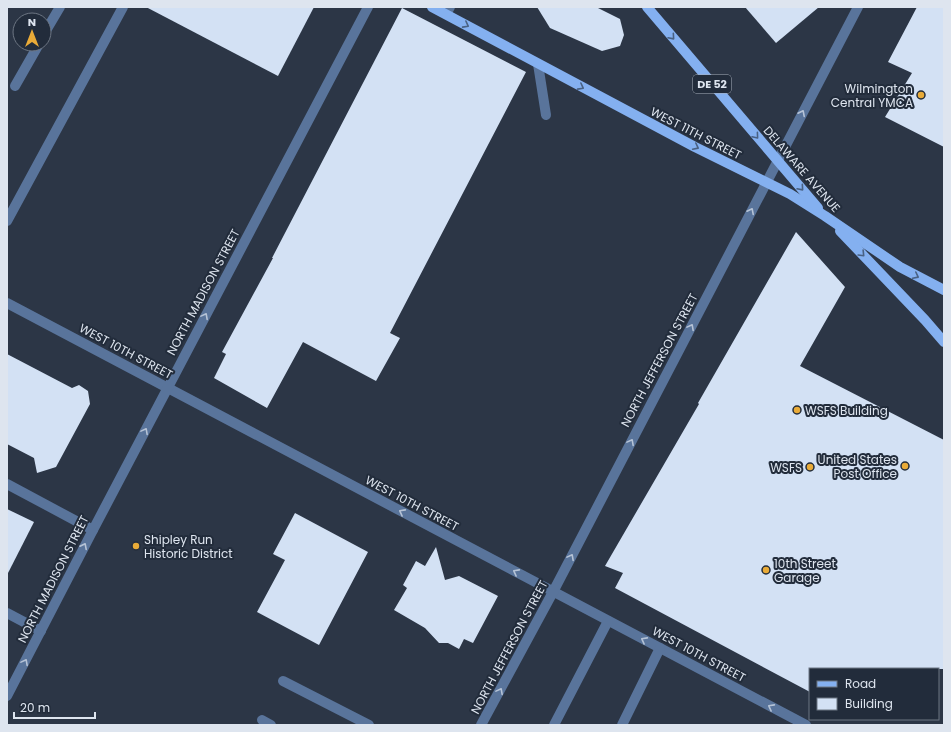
<svg xmlns="http://www.w3.org/2000/svg" width="951" height="732" viewBox="0 0 951 732" font-family="Poppins,sans-serif">
  <rect width="100%" height="100%" fill="#2c3646"/>
  <g fill="#d3e1f4">
    <polygon points="146,7 314,7 278,76"/>
    <polygon points="537,7 596,7 620,19 624,35 620,46 602,51 550,28"/>
    <polygon points="745,7 819,7 776,43"/>
    <polygon points="917,7 944,7 944,147 885,117 912,73 888,62"/>
    <polygon points="402,8 526,72 390,333 400,338 376,381 303,342 267,408 214,378 226,354 222,352 273,258 272,258"/>
    <polygon points="796,232 845,287 800,366 944,440 944,669 810,669 810,692 615,588 623,573 605,566 699,404 698,403"/>
    <polygon points="7,354 72,388 79,385 88,391 90,404 56,467 37,473 34,458 7,444"/>
    <polygon points="7,509 34,522 7,575"/>
    <polygon points="295,513 368,552 319,645 257,612 285,560 273,554"/>
    <polygon points="436,547 445,580 459,576 498,596 473,643 464,639 459,649 448,643 439,643 425,628 394,610 407,588 403,585 416,561 425,566"/>
  </g>
  <g fill="none" stroke-linecap="round" stroke-linejoin="round">
    <g stroke="#59749b" stroke-width="10">
      <polyline points="446,14 450,7"/>
      <polyline points="44,34 60,7"/>
      <polyline points="538,64 546,115"/>
      <polyline points="15,86 39,44"/>
      <polyline points="7,221 123,7"/>
      <polyline points="7,303 806,725"/>
      <polyline points="7,484 93,530"/>
      <polyline points="7,613 41,631"/>
      <polyline points="283,681 369,725"/>
      <polyline points="7,696 93,530 368,7"/>
      <polyline points="262,720 271,725"/>
      <polyline points="481,725 553,592 858,7"/>
      <polyline points="554,725 608,621"/>
      <polyline points="622,725 660,648"/>
    </g>
    <g stroke="#84b0f0" stroke-width="10">
      <polyline points="432,7 695,147 790,194 825,216 900,267 944,290"/>
      <polyline points="647,7 818,208"/>
      <polyline points="840,231 925,320 944,342"/>
    </g>
  </g>
  <defs><path id="oneway-chevron" d="M-2-3.5L2.5 0L-2 3.5" fill="none" stroke-width="1.6" stroke-linecap="round" stroke-linejoin="round"/></defs>
  <g stroke="#496183">
    <use href="#oneway-chevron" transform="translate(466 25) rotate(28)"/>
    <use href="#oneway-chevron" transform="translate(672 37) rotate(49)"/>
    <use href="#oneway-chevron" transform="translate(581 87) rotate(28)"/>
    <use href="#oneway-chevron" transform="translate(756 136) rotate(50)"/>
    <use href="#oneway-chevron" transform="translate(696 147) rotate(27)"/>
    <use href="#oneway-chevron" transform="translate(801 188) rotate(49)"/>
    <use href="#oneway-chevron" transform="translate(862 254) rotate(46)"/>
    <use href="#oneway-chevron" transform="translate(916 276) rotate(27)"/>
  </g>
  <g stroke="#b6c3d6">
    <use href="#oneway-chevron" transform="translate(802 113) rotate(-63)"/>
    <use href="#oneway-chevron" transform="translate(751 211) rotate(-63)"/>
    <use href="#oneway-chevron" transform="translate(205 316) rotate(-62)"/>
    <use href="#oneway-chevron" transform="translate(691 327) rotate(-62)"/>
    <use href="#oneway-chevron" transform="translate(145 431) rotate(-62)"/>
    <use href="#oneway-chevron" transform="translate(631 442) rotate(-62)"/>
    <use href="#oneway-chevron" transform="translate(402 512) rotate(-152)"/>
    <use href="#oneway-chevron" transform="translate(84 546) rotate(-63)"/>
    <use href="#oneway-chevron" transform="translate(571 557) rotate(-62)"/>
    <use href="#oneway-chevron" transform="translate(516 572) rotate(-152)"/>
    <use href="#oneway-chevron" transform="translate(644 640) rotate(-152)"/>
    <use href="#oneway-chevron" transform="translate(25 662) rotate(-62)"/>
    <use href="#oneway-chevron" transform="translate(500 691) rotate(-62)"/>
    <use href="#oneway-chevron" transform="translate(771 707) rotate(-152)"/>
  </g>
  <g fill="#e9ab38" stroke="#222c3b" stroke-width="1.5">
    <circle cx="921" cy="95" r="4"/>
    <circle cx="797" cy="410" r="4"/>
    <circle cx="905" cy="466" r="4"/>
    <circle cx="810" cy="467" r="4"/>
    <circle cx="136" cy="546" r="4"/>
    <circle cx="766" cy="570" r="4"/>
  </g>
  <g text-anchor="middle" dominant-baseline="central" stroke-width="4" stroke-linejoin="round" paint-order="stroke">
    <rect fill="#222c3b" stroke="#a6aeb9" stroke-width="1" x="693" y="75" width="38" height="18" rx="3"/>
    <g font-size="11" font-weight="bold" fill="#dee5ef">
      <text x="712" y="84">DE 52</text>
    </g>
    <g font-size="12" fill="#dee5ef" stroke="#222c3b" text-anchor="end">
      <text x="913" y="88">Wilmington<tspan x="913" dy="14">Central YMCA</tspan></text>
      <text x="805" y="410" text-anchor="start">WSFS Building</text>
      <text x="897" y="459">United States<tspan x="897" dy="14">Post Office</tspan></text>
      <text x="802" y="467">WSFS</text>
      <text x="144" y="539" text-anchor="start">Shipley Run<tspan x="144" dy="14">Historic District</tspan></text>
      <text x="774" y="563" text-anchor="start">10th Street<tspan x="774" dy="14">Garage</tspan></text>
    </g>
    <g font-size="12" fill="#dee5ef" stroke="#222c3b">
      <text transform="translate(696 133) rotate(27)">WEST 11TH STREET</text>
      <text transform="translate(802 169) rotate(49)">DELAWARE AVENUE</text>
      <text transform="translate(203 292) rotate(-62)">NORTH MADISON STREET</text>
      <text transform="translate(126 351) rotate(28)">WEST 10TH STREET</text>
      <text transform="translate(659 360) rotate(-62)">NORTH JEFFERSON STREET</text>
      <text transform="translate(412 503) rotate(28)">WEST 10TH STREET</text>
      <text transform="translate(53 579) rotate(-63)">NORTH MADISON STREET</text>
      <text transform="translate(509 647) rotate(-62)">NORTH JEFFERSON STREET</text>
      <text transform="translate(699 654) rotate(28)">WEST 10TH STREET</text>
    </g>
  </g>
  <rect width="951" height="732" fill="none" stroke="#dee5ef" stroke-width="16"/>
  <rect x="809" y="668" width="130" height="52" fill="#222c3b" stroke="#6d7683"/>
  <rect x="817" y="681" width="20" height="6" fill="#84b0f0" stroke="#6d7683"/>
  <text x="845" y="688" font-size="12" fill="#dee5ef">Road</text>
  <rect x="817" y="698" width="20" height="12" fill="#d3e1f4" stroke="#6d7683"/>
  <text x="845" y="708" font-size="12" fill="#dee5ef">Building</text>
  <g transform="translate(32 32)"><circle r="19" fill="#222c3b" stroke="#6d7683"/>
  <path d="M0-3L7 15L0 10L-7 15Z" fill="#e9ab38"/>
  <text y="-6" font-size="11" font-weight="bold" text-anchor="middle" fill="#dee5ef">N</text>
  </g>
  <path d="M14 712v6h81v-6" fill="none" stroke="#dee5ef" stroke-width="2"/>
  <text x="20" y="712" font-size="12" fill="#dee5ef" stroke="#222c3b" stroke-width="3" paint-order="stroke">20 m</text>
</svg>
